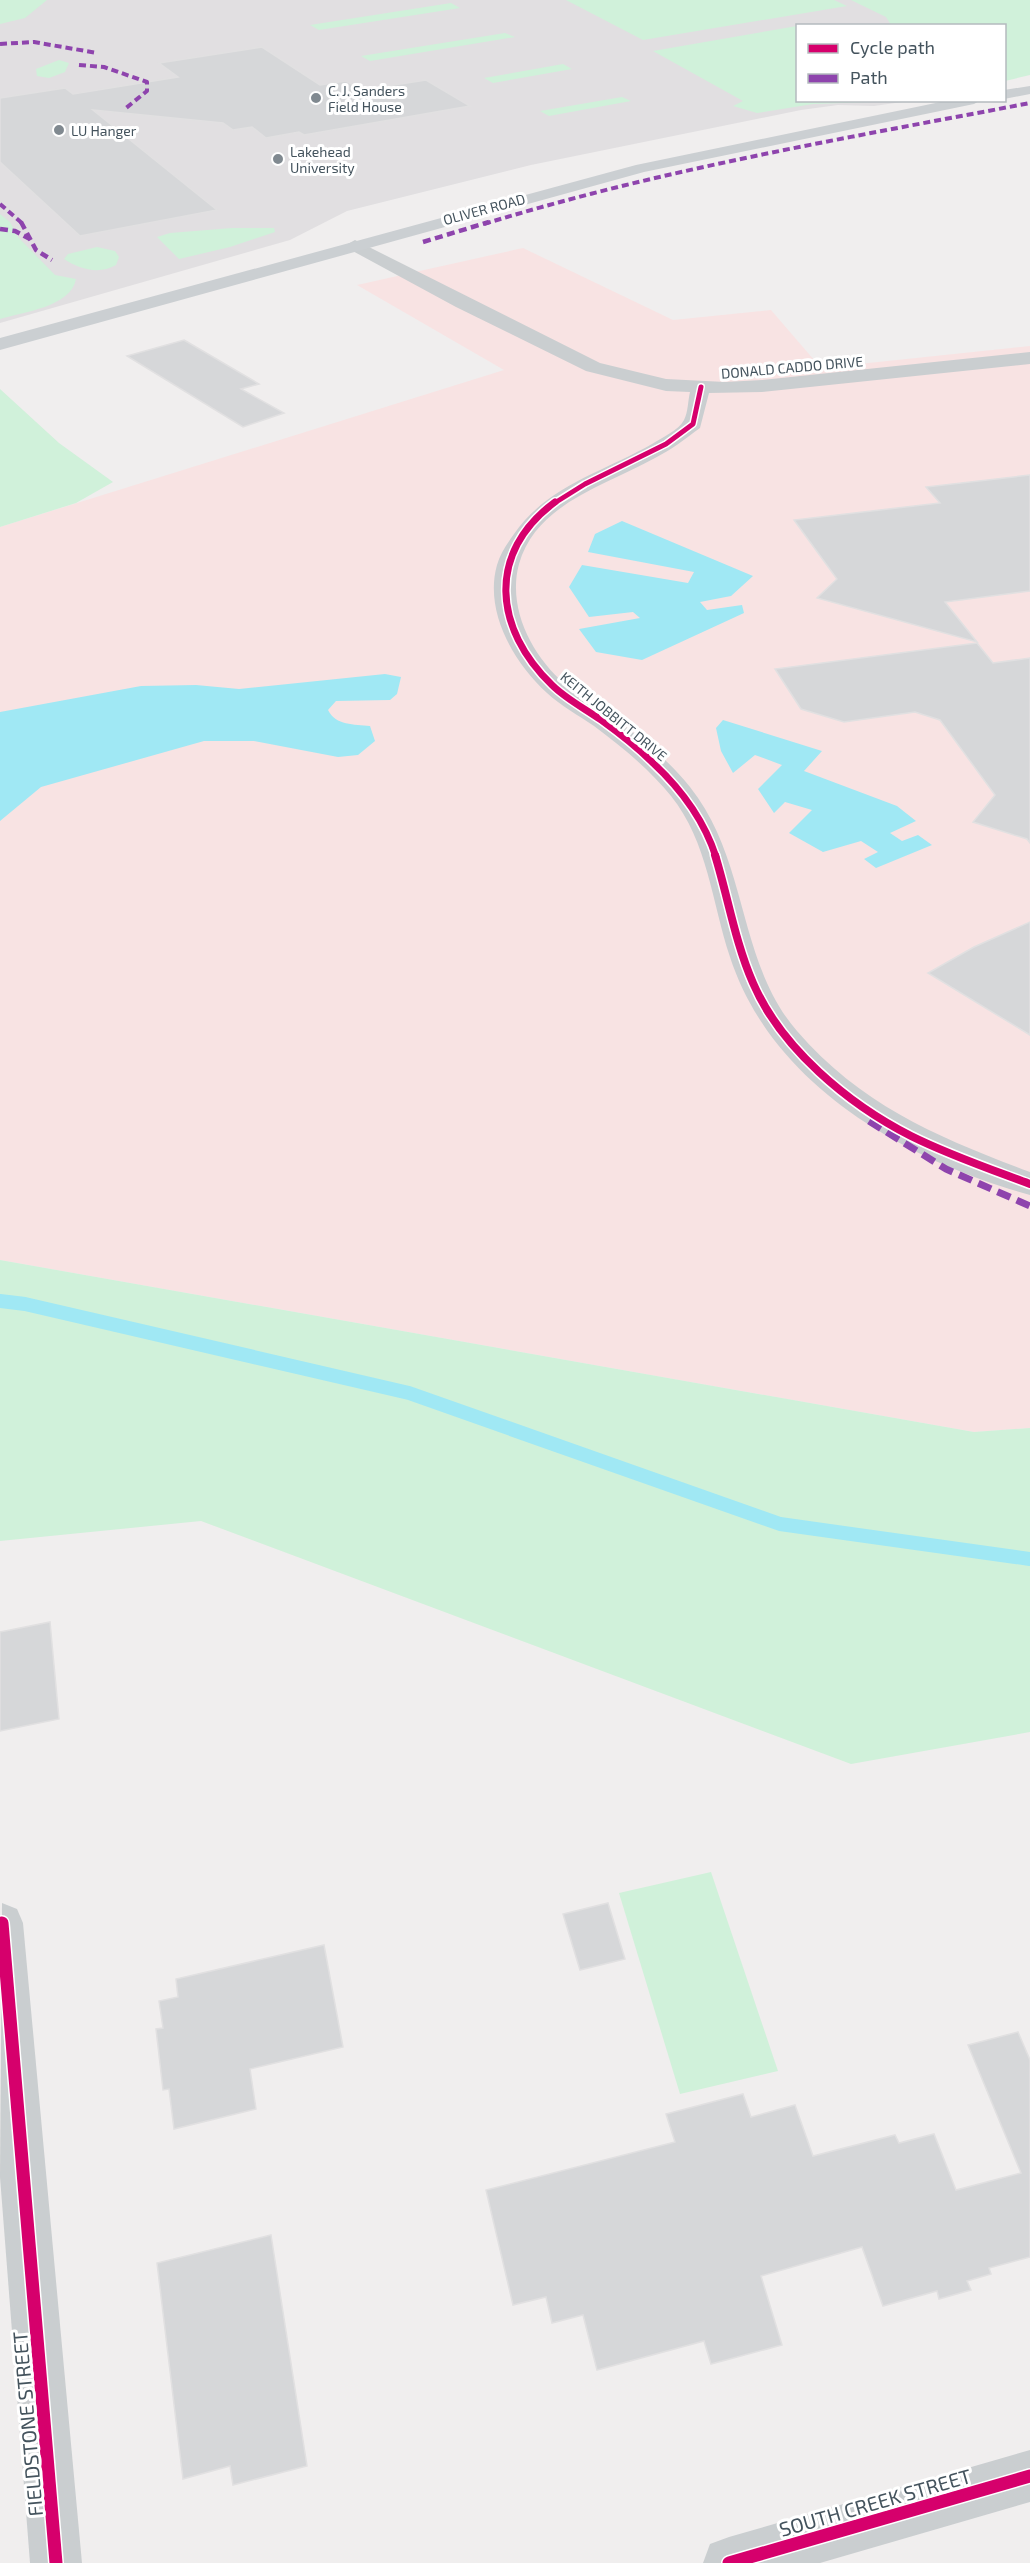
<svg xmlns="http://www.w3.org/2000/svg" width="1030" height="2563" viewBox="0 0 1030 2563" font-family="'Exo 2',sans-serif">
  <rect width="100%" height="100%" fill="#f0eeee"/>
  <polygon fill="#e1dfe1" points="0,0 912,0 934,25 798,26 798,100 909,101 874,106 838,105 801,110 531,165 347,211 290,240 0,323"/>
  <polygon fill="#f8e3e3" points="523,248 673,320 771,310 821,368 1030,346 1030,1428 974,1432 0,1260 0,527 504,370 357,285"/>
  <g fill="#d0f1da">
    <polygon points="0,0 47,0 25,18 0,24"/>
    <polygon points="566,0 834,0 847,6 643,40"/>
    <polygon points="851,0 1030,0 1030,75 1005,81 1004,26 891,25 886,17"/>
    <polygon points="451,3 460,8 319,30 310,25"/>
    <polygon points="797,26 798,100 899,101 813,104 757,113 733,106 743,101 653,51"/>
    <polygon points="505,33 515,37 370,61 361,56"/>
    <polygon points="59,60 69,63 65,72 49,78 37,76 36,69"/>
    <polygon points="563,64 572,69 493,83 484,78"/>
    <polygon points="622,97 631,101 549,116 540,111"/>
    <path d="M0 214 10 222 18 237 55 275 76 279C71 307 23 312 0 319Z"/>
    <polygon points="232,228 274,228 275,232 230,247 179,259 157,237 170,233"/>
    <path d="M97 247 115 251 119 257 116 265C99 275 79 269 64 259L68 254Z"/>
    <polygon points="0,389 59,443 113,482 76,503 0,527"/>
    <polygon points="0,1260 974,1432 1030,1428 1030,1732 851,1764 201,1521 0,1541"/>
    <polygon points="711,1872 778,2071 680,2094 619,1893"/>
  </g>
  <g fill="#a0e8f4">
    <polygon points="622,521 753,576 731,596 700,602 707,610 742,605 744,613 642,660 596,652 579,629 640,618 633,612 589,617 569,587 582,565 688,583 694,572 588,552 595,534"/>
    <path d="M385 674 401 677 397 694 390 700 336 701 328 710C336 726 354 724 370 726L375 741 358 755 338 757 254 741H204L41 787 0 821V712L141 686 196 685 239 689Z"/>
    <polygon points="723,720 822,751 804,771 897,806 916,821 890,833 902,841 918,835 932,845 876,868 864,859 878,852 861,841 823,852 789,833 812,810 785,802 774,813 758,789 782,765 755,755 733,773 721,751 716,728"/>
  </g>
  <g fill="none" stroke-linecap="round" stroke-linejoin="round">
    <polyline stroke="#a0e8f4" stroke-width="14" points="0,1301 25,1304 409,1393 780,1524 1030,1559"/>
  </g>
  <g fill="#d6d7d9" stroke="#e1e0e1" stroke-width="1.5">
    <polygon points="262,47 320,85 346,81 362,90 426,80 470,106 304,135 299,132 266,138 252,127 233,130 223,123 93,110 217,210 80,236 0,162 0,98 65,88 73,94 178,77 159,63"/>
    <polygon points="184,340 259,384 241,389 284,413 243,427 127,356"/>
    <polygon points="1030,475 1030,591 945,602 977,642 817,598 837,579 794,520 940,503 926,487"/>
    <polygon points="977,643 993,663 1030,658 1030,843 1027,839 973,822 995,795 940,720 915,712 844,722 801,709 775,669"/>
    <polygon points="1030,922 1030,1035 928,973 974,947"/>
    <polygon points="50,1622 59,1719 0,1731 0,1632"/>
    <polygon points="608,1903 625,1959 580,1970 563,1914"/>
    <polygon points="324,1945 343,2047 250,2069 256,2109 174,2129 169,2089 163,2090 156,2029 163,2028 159,2001 178,1997 176,1979"/>
    <polygon points="1018,2032 1030,2060 1030,2257 989,2268 991,2274 967,2281 971,2290 939,2299 937,2291 883,2306 862,2247 761,2276 782,2345 711,2364 704,2341 597,2370 583,2315 552,2323 546,2297 513,2305 486,2190 675,2142 666,2114 743,2094 751,2117 795,2105 813,2156 895,2135 899,2143 934,2134 956,2190 1021,2173 968,2045"/>
    <polygon points="271,2235 307,2466 233,2485 230,2466 183,2479 157,2263"/>
  </g>
  <g fill="none" stroke-linecap="round" stroke-linejoin="round">
    <g fill="#caced0" fill-rule="evenodd">
      <path d="M355 240 600 363 666 379 725 382 762 380 1030 352V364L762 392 709 393 700 428C685 439 671 450 655 458 607 485 536 503 519 564 507 608 532 656 565 684 582 698 601 708 618 721 644 740 670 762 690 787 749 861 737 962 797 1031 863 1107 940 1138 1030 1172V1195C906 1160 772 1086 730 957 712 903 708 842 671 796 649 769 621 746 594 726 578 715 561 706 547 693 513 662 484 611 497 565 500 554 507 544 514 534 547 486 603 472 652 444 661 438 679 430 684 420 688 413 688 400 690 392L666 391 586 371 456 307 349 249 346 245Z"/>
      <polygon points="2,1903 17,1909 23,1923 82,2563 30,2563 0,2177"/>
      <polygon points="1030,2450 1030,2502 820,2563 703,2563 710,2544 729,2537"/>
    </g>
    <g fill="#cbcfd2" fill-rule="evenodd">
      <polygon points="1030,86 1030,94 1004,99 1004,90"/>
      <polygon points="950,100 981,100 974,104 644,172 0,350 0,338 636,165"/>
    </g>
    <g stroke="#8e44ad" stroke-width="4" stroke-dasharray="7 4" stroke-linecap="butt">
      <polyline points="0,44 34,42 97,53"/>
      <polyline points="79,65 104,67 147,82 147,91 126,108"/>
      <polyline points="0,204 23,224"/>
      <path d="M484 224C662 169 847 138 1030 103"/>
    </g>
    <g stroke="#8e44ad" stroke-width="4.5" stroke-dasharray="8 4.5" stroke-linecap="butt">
      <polyline points="21,222 36,250 52,260"/>
      <polyline points="0,229 15,231 30,239"/>
      <polyline points="423,242 489,222"/>
    </g>
    <polyline stroke="#8e44ad" stroke-width="7" stroke-dasharray="14 7" stroke-linecap="butt" points="869,1121 946,1169 1030,1206"/>
    <g stroke="#fff" stroke-width="8">
      <polyline id="cycleway-far3" points="553,504 585,484 666,444 693,424 701,387"/>
    </g>
    <g stroke="#fff" stroke-width="10">
      <path id="cycleway-far2" d="M555 502C486 553 494 629 552 685 566 699 584 708 601 720 619 733 637 747 653 763 681 789 704 820 716 857"/>
    </g>
    <g stroke="#fff" stroke-width="11">
      <path id="cycleway-far1" d="M715 855C728 897 735 942 753 983 781 1048 848 1104 911 1136 949 1155 990 1169 1030 1184"/>
    </g>
    <g stroke="#fff" stroke-width="16">
      <g id="cycleway">
        <polyline points="2,1923 56,2563"/>
        <polyline points="729,2563 1030,2476"/>
      </g>
    </g>
    <use href="#cycleway-far3" stroke="#d6006c" stroke-width="5"/>
    <use href="#cycleway-far2" stroke="#d6006c" stroke-width="7"/>
    <use href="#cycleway-far1" stroke="#d6006c" stroke-width="8"/>
    <use href="#cycleway" stroke="#d6006c" stroke-width="13"/>
  </g>
  <g fill="#808990" stroke="#fff" stroke-width="2">
    <circle cx="316" cy="98" r="6"/>
    <circle cx="59" cy="130" r="6"/>
    <circle cx="278" cy="159" r="6"/>
  </g>
  <g text-anchor="middle" dominant-baseline="central" stroke-width="6" stroke-linejoin="round" paint-order="stroke">
    <g font-size="14" fill="#44535d" stroke="#fff" text-anchor="start">
      <text x="328" y="90">C. J. Sanders<tspan x="328" dy="16">Field House</tspan></text>
      <text x="71" y="130">LU Hanger</text>
      <text x="290" y="151">Lakehead<tspan x="290" dy="16">University</tspan></text>
    </g>
    <g font-size="14" fill="#44535d" stroke="#fff">
      <text transform="translate(484 209) rotate(-15)">OLIVER ROAD</text>
      <text transform="translate(792 367) rotate(-5)">DONALD CADDO DRIVE</text>
      <text transform="translate(614 716) rotate(39)">KEITH JOBBITT DRIVE</text>
    </g>
    <g font-size="20" fill="#44535d" stroke="#fff">
      <text transform="translate(27 2424) rotate(-95)">FIELDSTONE STREET</text>
      <text transform="translate(875 2502) rotate(-16)">SOUTH CREEK STREET</text>
    </g>
  </g>
  <rect x="796" y="24" width="210" height="78" fill="#ffffff" stroke="#b4babe" stroke-width="1.5"/>
  <rect x="808" y="44" width="30" height="9" fill="#d6006c" stroke="#b4babe" stroke-width="1.5"/>
  <text x="850" y="54" font-size="18" fill="#44535d">Cycle path</text>
  <rect x="808" y="74" width="30" height="9" fill="#8e44ad" stroke="#b4babe" stroke-width="1.5"/>
  <text x="850" y="84" font-size="18" fill="#44535d">Path</text>
</svg>
